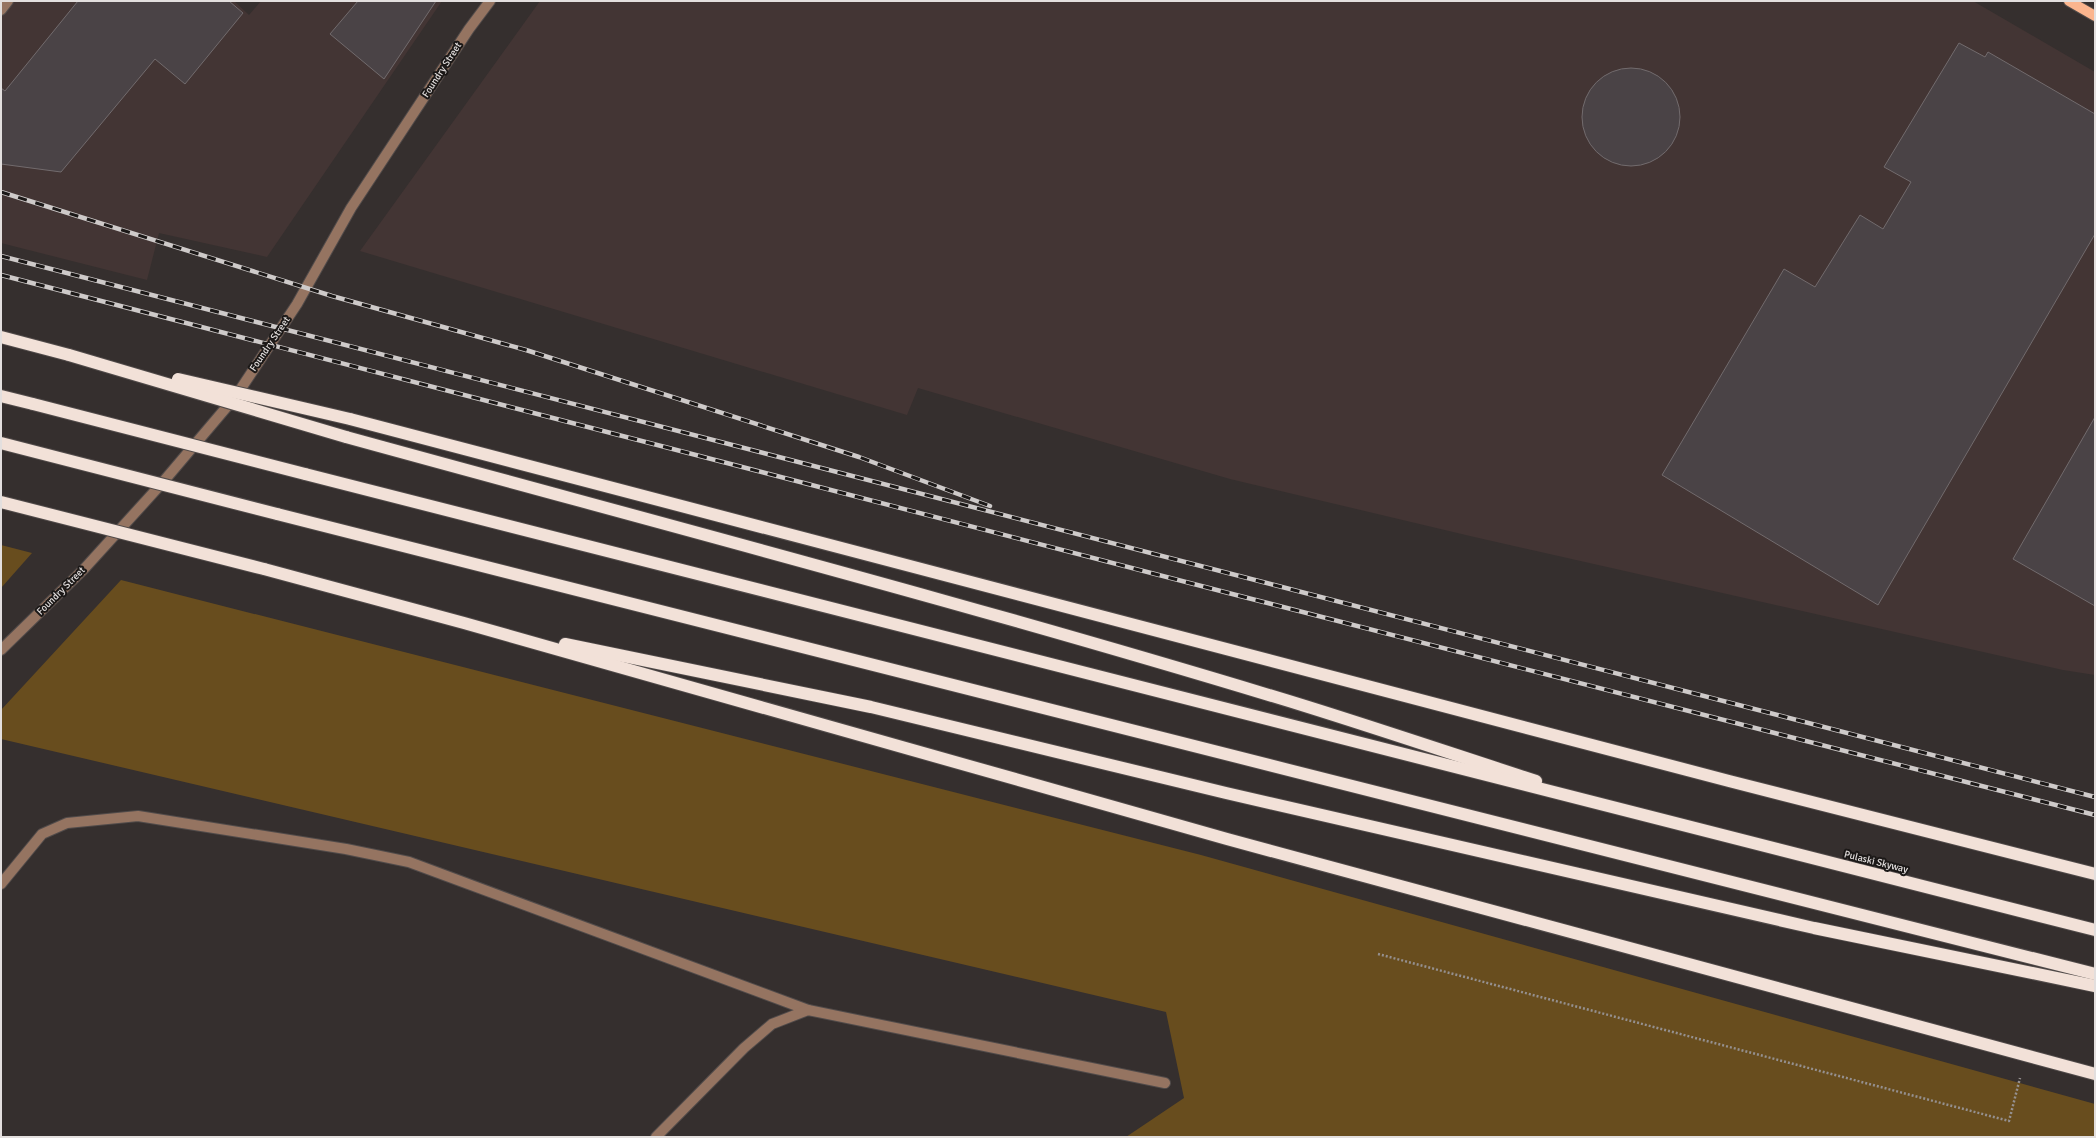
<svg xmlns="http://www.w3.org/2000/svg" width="2096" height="1138" viewBox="0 0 2096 1138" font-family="Signika,sans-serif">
  <rect width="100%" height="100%" fill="#352f2e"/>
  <g fill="#433534">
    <polygon points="1,1 234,1 249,15 261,1 442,1 267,257 159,233 147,280 1,243"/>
    <polygon points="540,1 1973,1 2095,72 2095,675 2063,670 1470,536 1230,479 918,388 907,415 360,251"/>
  </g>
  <g fill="#684d1e">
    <polygon points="1,545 32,553 1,588"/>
    <polygon points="121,580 1201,855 2095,1104 2095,1137 1126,1137 1184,1098 1166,1012 1,739 1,710"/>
  </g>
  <g fill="#4a4346" stroke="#726b6d">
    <polygon points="78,1 229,1 243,13 185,84 155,59 61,172 1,164 1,88 5,91"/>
    <polygon points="358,1 436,1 384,79 330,34"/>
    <polygon points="1959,43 1985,57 1988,52 2095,114 2095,234 1878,605 1662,475 1784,269 1815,287 1860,215 1883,229 1911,182 1884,167"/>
    <circle cx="1631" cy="117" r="49"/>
    <polygon points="2095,417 2095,606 2013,559"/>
  </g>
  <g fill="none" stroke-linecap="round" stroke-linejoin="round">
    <g stroke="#514b4a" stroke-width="12">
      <g id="minor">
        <polyline points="1,10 8,1"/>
        <polyline points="1,650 84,569 163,482 236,396 297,304 351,208 469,29 490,1"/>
        <polyline points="1,884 42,834 67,823 138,816 346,849 409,862 808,1010"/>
        <polyline points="656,1137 744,1048 772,1024 808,1010 1165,1083"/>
      </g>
    </g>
    <g stroke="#514b4a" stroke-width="12">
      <polyline id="major" points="2069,1 2095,16"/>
    </g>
    <g stroke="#514b4a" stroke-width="14">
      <g id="highway">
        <polyline points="1,337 69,355"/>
        <polyline points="1,396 33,404"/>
        <polyline points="350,419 1729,781 2095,874"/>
        <path d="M346 437C666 525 988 609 1305 706 1382 730 1459 756 1536 781"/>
        <polyline points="305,474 2095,930"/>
        <polyline points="277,514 2095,974"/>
        <polyline points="264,569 464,623 1227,839 2095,1074"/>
        <polyline points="565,644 871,707 1226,793 1814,928 2095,986"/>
      </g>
    </g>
    <polyline stroke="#95908f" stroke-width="2.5" stroke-dasharray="2 2" stroke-linecap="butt" points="1378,954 2009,1121 2020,1078"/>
    <use href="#minor" stroke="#957461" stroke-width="10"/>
    <use href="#major" stroke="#fbb58e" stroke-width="10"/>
    <use href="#highway" stroke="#f2e1d8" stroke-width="12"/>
    <g stroke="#cecac9" stroke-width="4.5">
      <g id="rail">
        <polyline points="1,192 332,296 526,350 859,457 990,506"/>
        <polyline points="1,256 2095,797"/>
        <polyline points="1,275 1240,596 2095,815"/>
      </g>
    </g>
    <use href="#rail" stroke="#1b1817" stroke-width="3" stroke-dasharray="9" stroke-linecap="butt"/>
    <g stroke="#514b4a" stroke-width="14" stroke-linecap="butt">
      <g id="highway-bridge">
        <polyline points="69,355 346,437"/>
        <polyline points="178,379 350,419"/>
        <polyline points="33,404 305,474"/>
        <polyline points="1,443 277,514"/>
        <polyline points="1,502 264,569"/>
      </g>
    </g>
    <use href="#highway-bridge" stroke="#f2e1d8" stroke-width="12"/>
  </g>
  <g text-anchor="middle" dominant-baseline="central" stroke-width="4" stroke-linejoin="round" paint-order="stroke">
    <g font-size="10" fill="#e3dfde" stroke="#1b1817">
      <text transform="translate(442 70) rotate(-57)">Foundry Street</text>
      <text transform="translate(270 344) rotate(-56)">Foundry Street</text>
      <text transform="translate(61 591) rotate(-45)">Foundry Street</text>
      <text transform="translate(1876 862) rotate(14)">Pulaski Skyway</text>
    </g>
  </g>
  <rect width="2096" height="1138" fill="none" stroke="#e3dfde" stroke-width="4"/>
</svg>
